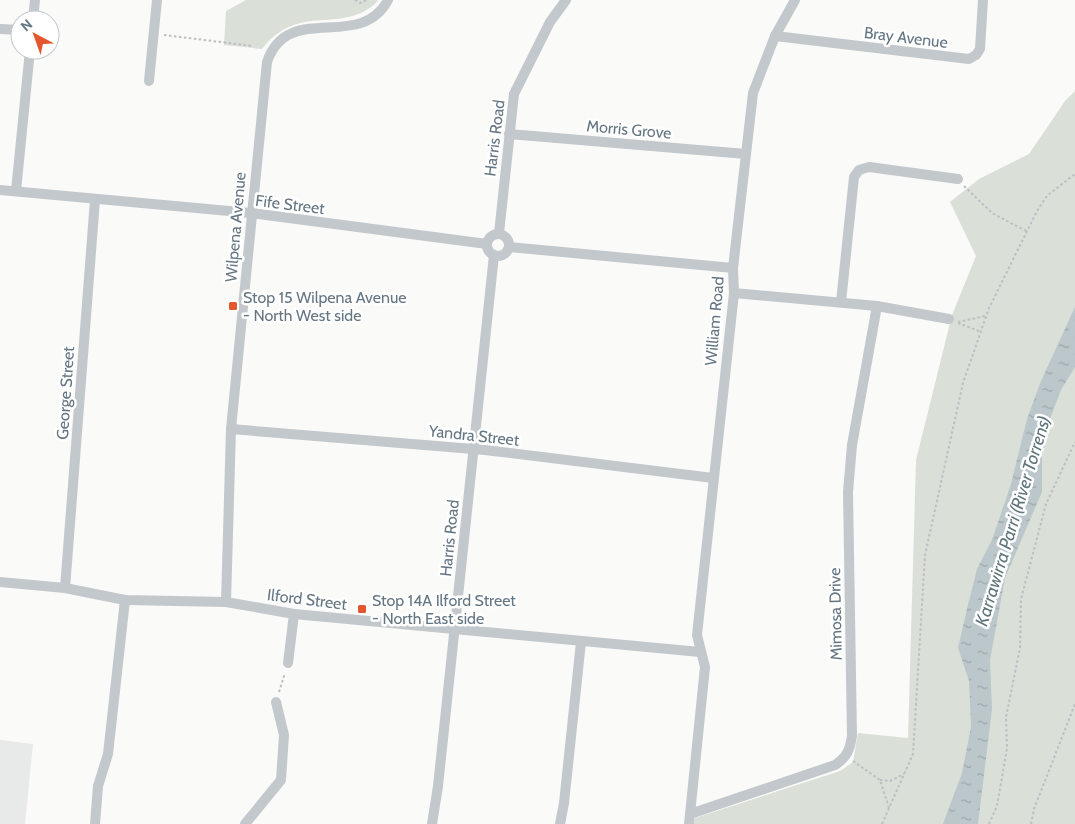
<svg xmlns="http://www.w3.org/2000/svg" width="1075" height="824" font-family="Cabin,sans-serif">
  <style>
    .built { fill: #e8e9e9 }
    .park { fill: #dadfd7 }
    .water { fill: url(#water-ripples) }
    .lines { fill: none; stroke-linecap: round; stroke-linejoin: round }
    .path { stroke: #bbbfc2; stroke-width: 2; stroke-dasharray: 2.5 2.5; stroke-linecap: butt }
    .street { stroke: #c3c8cc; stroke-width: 10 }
    .poi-dot { fill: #e4572e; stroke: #fff; stroke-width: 2 }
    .labels { text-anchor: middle; stroke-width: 5; stroke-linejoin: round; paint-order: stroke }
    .street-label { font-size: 16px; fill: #657683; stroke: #fff }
    .poi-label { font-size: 16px; fill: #657683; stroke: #fff; text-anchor: start }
    .water-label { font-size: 18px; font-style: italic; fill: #60757c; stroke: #fff }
  </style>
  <defs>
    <pattern id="water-ripples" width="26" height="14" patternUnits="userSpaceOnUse" patternTransform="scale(1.25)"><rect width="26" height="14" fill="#bbc7cb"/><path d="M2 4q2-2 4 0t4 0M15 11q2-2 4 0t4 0" fill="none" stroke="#9ca6aa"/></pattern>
  </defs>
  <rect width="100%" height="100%" fill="#fafaf8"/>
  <path class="built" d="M0,740L33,744L25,824H0Z"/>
  <g class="park">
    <path d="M246,0H377L378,1C341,37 301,0 262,49L224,45L226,11Z"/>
    <path d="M1075,91V824H694L695,818L840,771L853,762L858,733L908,738L916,460L952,315L976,256L950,202L979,179L1029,154L1065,101Z"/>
  </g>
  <path class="water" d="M1075,307V367L1061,390L1050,419L1042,454V492L1005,578L990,660L992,709L978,824H943L962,773L971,727L969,681L958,648L967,609L977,569L992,540L1011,484L1027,419L1041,381Z"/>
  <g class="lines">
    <g class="path">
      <path d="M355,0L360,3L367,0"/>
      <path d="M164,35L253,46"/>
      <path d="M964,186L992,213L1026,231"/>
      <path d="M958,322L985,316"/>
      <path d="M958,323L979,331"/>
      <path d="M279,692L285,673"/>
      <path d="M853,761L880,780L889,808"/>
      <path d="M880,780L890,781L904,774"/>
      <path d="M882,824L913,754L925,555L963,383L989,308L1037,211L1047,196L1075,174"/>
      <path d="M989,824L997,806L1007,748L1006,717L1020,648L1021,599L1046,504L1075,442"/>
      <path d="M1031,824L1034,809L1075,704"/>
    </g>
    <g class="street">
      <path d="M33,20L35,0"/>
      <path d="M0,29L20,30"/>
      <path d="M775,36L969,59L976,55L980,49L983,0"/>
      <path d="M149,81L157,0"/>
      <path d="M509,134L746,154"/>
      <path d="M0,190L251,213L487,244"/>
      <path d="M16,191L30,50"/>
      <path d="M499,233L514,94L550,22L566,0"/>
      <circle cx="498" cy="245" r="11"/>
      <path d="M509,247L733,268"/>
      <path d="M734,293L877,306L949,319"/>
      <path d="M841,302L854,177L859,170L869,167L958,179"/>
      <path d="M231,429L485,450L713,478"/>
      <path d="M0,582L65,588L125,600L226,602L294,614L700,652"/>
      <path d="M65,588L95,200"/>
      <path d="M226,602L231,429L267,62C288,0 360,53 388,0"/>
      <path d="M288,663L294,614"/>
      <path d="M690,814L835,765C847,757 850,750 852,736L848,492L852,445L877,306"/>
      <path d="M95,824L98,786L108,754L125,600"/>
      <path d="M245,824L281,780L284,735L276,702"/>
      <path d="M432,824L438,786L494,255"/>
      <path d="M560,824L564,803L581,642"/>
      <path d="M689,824L705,667L697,635L734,293L733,268L753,93L775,36L795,0"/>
    </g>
  </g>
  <g class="poi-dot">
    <rect x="228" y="301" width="10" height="10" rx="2.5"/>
    <rect x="357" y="604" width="10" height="10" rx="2.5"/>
  </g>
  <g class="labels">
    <g class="street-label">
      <text transform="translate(906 37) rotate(7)" y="6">Bray Avenue</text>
      <text transform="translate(629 129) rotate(5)" y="6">Morris Grove</text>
      <text transform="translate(494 138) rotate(-83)" y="6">Harris Road</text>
      <text transform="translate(290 204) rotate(7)" y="6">Fife Street</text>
      <text transform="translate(235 227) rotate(-85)" y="6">Wilpena Avenue</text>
      <text transform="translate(714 321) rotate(-85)" y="6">William Road</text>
      <text transform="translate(65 393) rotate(-86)" y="6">George Street</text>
      <text transform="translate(474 435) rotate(6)" y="6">Yandra Street</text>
      <text transform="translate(449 538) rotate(-84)" y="6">Harris Road</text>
      <text transform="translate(307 599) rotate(7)" y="6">Ilford Street</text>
      <text transform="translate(835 614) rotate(-91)" y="6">Mimosa Drive</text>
    </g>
    <g class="poi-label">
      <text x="243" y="303">Stop 15 Wilpena Avenue<tspan x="243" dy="18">- North West side</tspan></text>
      <text x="372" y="606">Stop 14A Ilford Street<tspan x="372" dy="18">- North East side</tspan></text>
    </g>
    <g class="water-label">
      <text transform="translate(1013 521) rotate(-73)" y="6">Karrawirra Parri (River Torrens)</text>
    </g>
  </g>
  <g transform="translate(35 35) rotate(319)"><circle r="24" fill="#ffffff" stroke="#c1c8cd"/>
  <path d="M0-4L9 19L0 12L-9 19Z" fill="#e4572e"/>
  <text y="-8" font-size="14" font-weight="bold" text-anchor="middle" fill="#657683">N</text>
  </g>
</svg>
